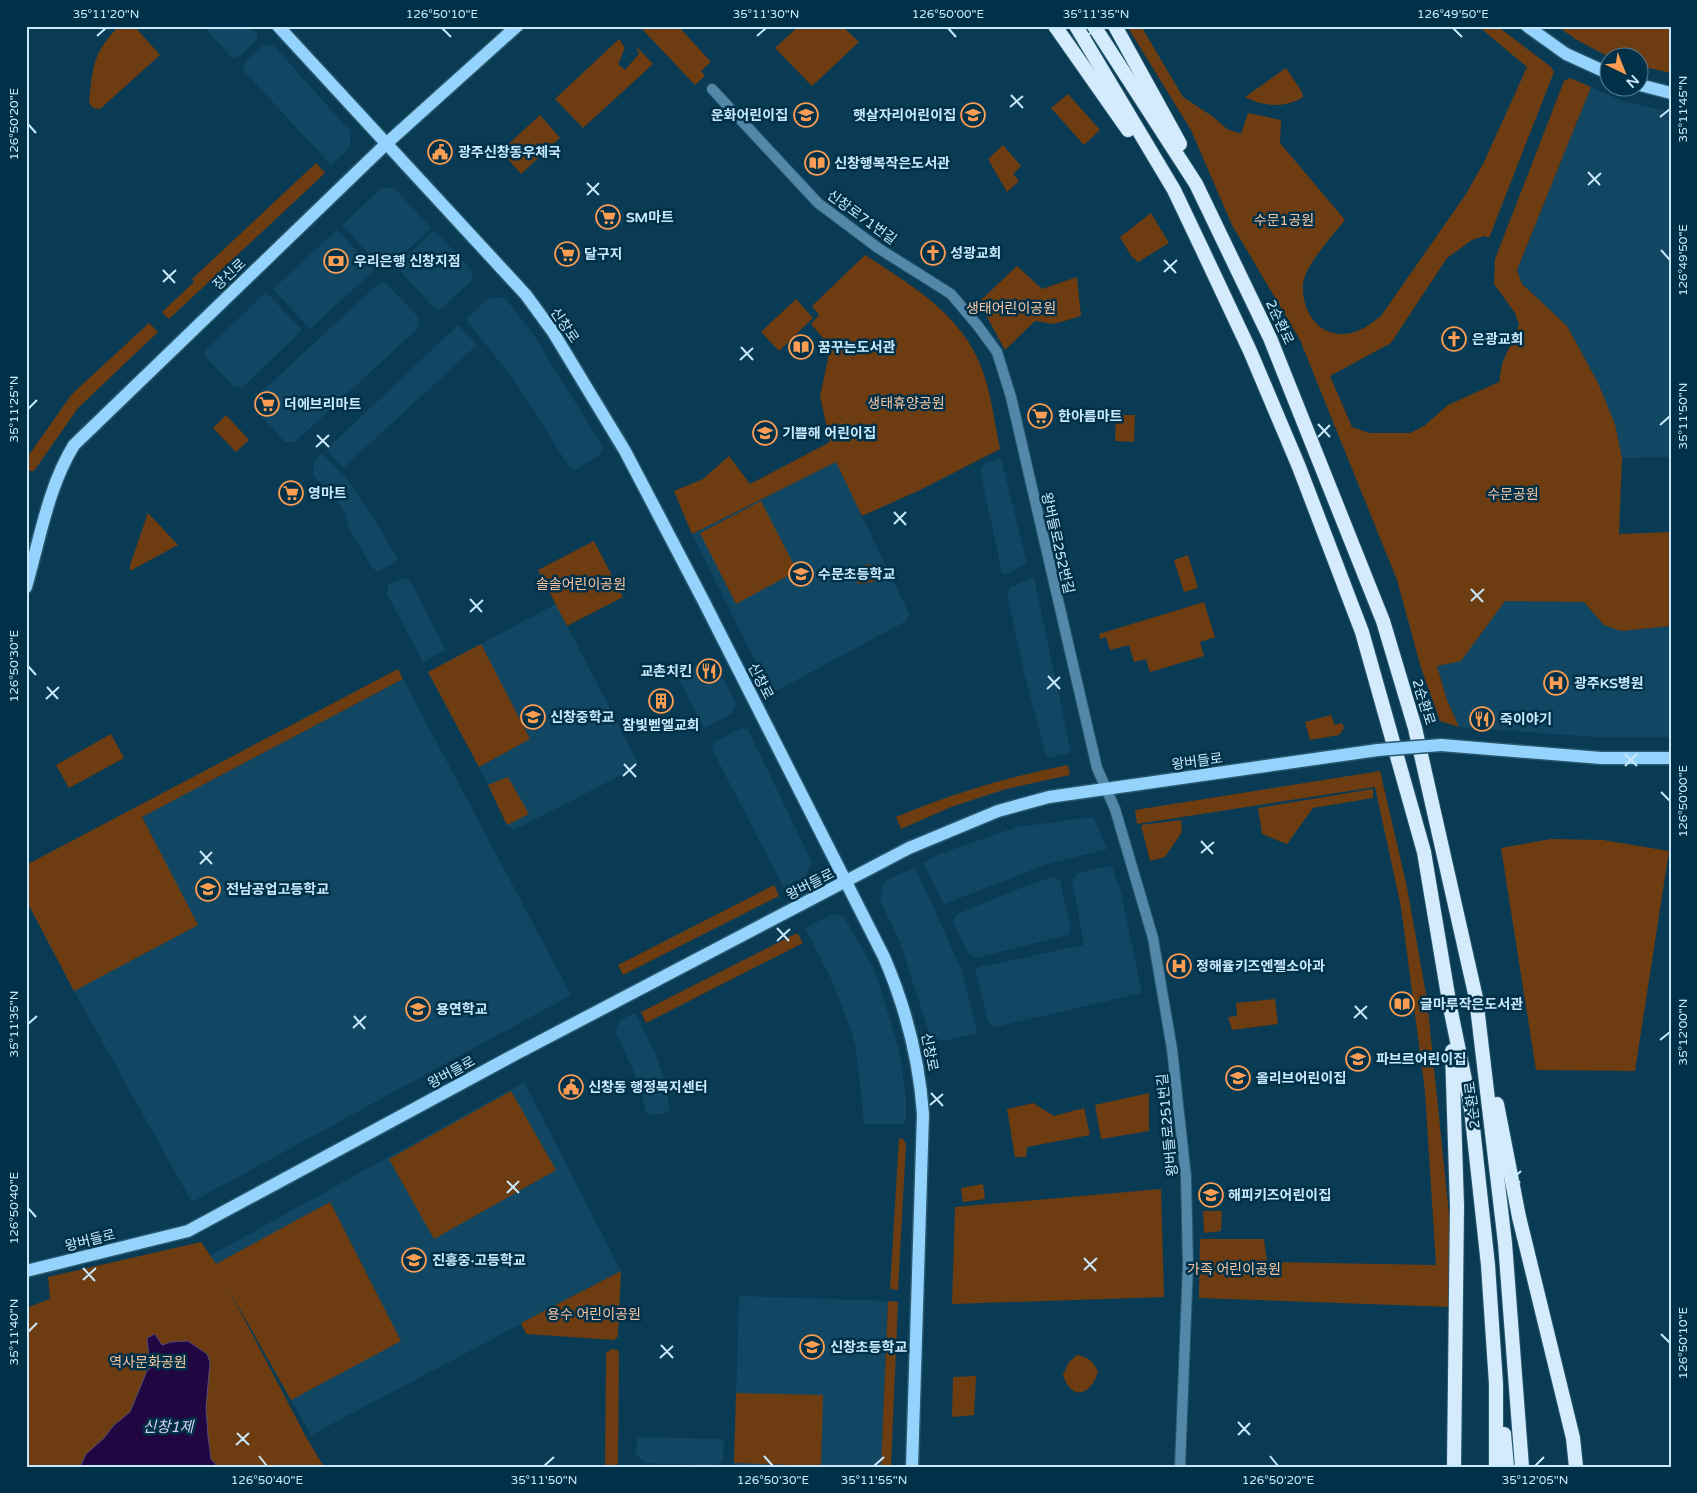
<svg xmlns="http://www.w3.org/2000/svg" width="1697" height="1493" font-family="'Varela Round','Noto Sans KR',sans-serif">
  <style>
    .built { fill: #124763 }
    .green { fill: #6e3c11 }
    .water { fill: #200741; stroke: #524a79 }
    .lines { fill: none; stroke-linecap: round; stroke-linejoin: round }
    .minor-casing { stroke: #28576f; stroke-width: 12 }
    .major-casing { stroke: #28576f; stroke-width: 15 }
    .highway-casing { stroke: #28576f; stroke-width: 16 }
    .minor { stroke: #5388a8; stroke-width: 10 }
    .major { stroke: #94d3fb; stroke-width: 12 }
    .highway { stroke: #d3ebfb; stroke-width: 14 }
    .major-bridge-casing { stroke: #28576f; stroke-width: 15; stroke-linecap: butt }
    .major-bridge { stroke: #94d3fb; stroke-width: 12 }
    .ticks { fill: none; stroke: #c8e8fc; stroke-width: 2 }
    .labels { text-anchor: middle; stroke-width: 5; stroke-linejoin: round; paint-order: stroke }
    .poi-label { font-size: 14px; font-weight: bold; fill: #c8e8fc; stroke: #003149; text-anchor: start }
    .street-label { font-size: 14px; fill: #c8e8fc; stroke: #003149 }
    .park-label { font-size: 14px; fill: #f9c49e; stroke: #003149 }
    .water-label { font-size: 15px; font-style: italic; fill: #d7d0ec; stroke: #003149 }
    .neatline { fill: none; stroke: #c8e8fc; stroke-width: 2 }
    .ticks-label { font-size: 12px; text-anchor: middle; fill: #c8e8fc }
  </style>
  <rect width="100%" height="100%" fill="#0a3b54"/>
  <g class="built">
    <path d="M203,26H250L257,34V40L237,58H232Z"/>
    <path d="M264,45H273L350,131V145L348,150L331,165L243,70L246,61Z"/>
    <path d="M1591,87L1620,100L1671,113V457L1622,458L1615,424L1567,326L1522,284L1517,270Z"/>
    <path d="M382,188H394L431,228L390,266L385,260L379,265L342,225Z"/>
    <path d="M337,230L374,270L310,329L273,289Z"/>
    <path d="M434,230L473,272L472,280L441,309L434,308L396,266Z"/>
    <path d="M379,283H386L420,319L418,328L295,442H285L253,407L255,398Z"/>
    <path d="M266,292L302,330L242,388L234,387L205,356L206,350Z"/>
    <path d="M489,298H505L533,334L603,447L600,455L575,470L570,468L516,383L466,319Z"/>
    <path d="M458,325L477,345L343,468L326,450Z"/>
    <path d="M322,453L347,479L374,519L397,558L395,563L378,571L372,568L349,528L345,512L329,491L313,475L314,461Z"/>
    <path d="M1001,458L1027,563L1005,575L1002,573L980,470L984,464Z"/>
    <path d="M836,462L909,614L906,621L778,690L768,687L692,534Z"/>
    <path d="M404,578L410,581L446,650L423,662L387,594L389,584Z"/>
    <path d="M1034,578L1071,753L1047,758L1025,677L1007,595L1010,587Z"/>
    <path d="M1505,601L1584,602L1604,625L1621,631L1671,626V737H1596L1459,727L1447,700L1437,665L1461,661Z"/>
    <path d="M556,604L638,763L635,768L514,830L507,825L479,767L428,672Z"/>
    <path d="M711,658L736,703L733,713L704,728L677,676Z"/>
    <path d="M403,679L571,995L192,1202L74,991L26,900V878Z"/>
    <path d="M741,728L748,730L812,862L806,875L784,888L712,749L716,741Z"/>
    <path d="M1093,817L1107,849L1045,865L944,904L923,863L940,854L1017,827Z"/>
    <path d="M1112,866L1121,893L1142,993L995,1027L989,1023L975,970L980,967L1084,945L1072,880L1077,873Z"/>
    <path d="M915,867L961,969L977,1033L943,1041L930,1036L900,942L880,900L884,882Z"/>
    <path d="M1053,877L1060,881L1071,930L1068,935L976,958L968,953L953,922L956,915L1007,893Z"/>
    <path d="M833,914L844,917L875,971L899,1049L906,1097V1120L902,1124H864L856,1049L850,1027L831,978L805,928Z"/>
    <path d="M635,1013L655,1052L665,1082L670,1109L667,1113L650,1115L645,1111L641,1087L616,1033L619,1021Z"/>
    <path d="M524,1082L621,1271L311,1435L210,1256Z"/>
    <path d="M739,1296L888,1301L881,1467L734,1466Z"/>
    <path d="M637,1437L720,1439L724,1442L723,1460L718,1466L645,1463L636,1454Z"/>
  </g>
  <g class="green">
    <path d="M119,26H134L160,55L100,109L93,108L89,103C93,66 92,54 119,26Z"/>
    <path d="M645,26H678L711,62L701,71L705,76L695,85L642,29Z"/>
    <path d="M799,26H842L859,42L812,86L775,48Z"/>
    <path d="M1127,26H1141L1183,97L1212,116L1227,129L1241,134L1248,113L1281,120L1280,143L1345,220C1333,235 1305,265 1303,284C1301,312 1320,340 1351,333C1363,330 1372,323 1381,316L1466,194L1484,162L1527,67L1478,26H1497L1551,67L1554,72L1489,238L1484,236L1472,240L1447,258L1391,343L1330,376L1352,427L1369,433H1410L1424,426L1448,405L1499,382L1502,364L1519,325L1515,313L1494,284L1495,259L1564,81L1570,78L1591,87L1517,270L1522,284L1567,326L1598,383L1615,424L1622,458L1619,534L1671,532V626L1621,631L1604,625L1584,602L1505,601L1461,661L1437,666L1447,700L1459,727L1440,721L1421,668L1397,580L1300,340L1232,225L1191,130Z"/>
    <path d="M1557,26H1671V73L1640,66V58L1609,57L1577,40Z"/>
    <path d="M619,39L625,48L618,64L625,70L639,54L636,46L653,64L583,128L555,99Z"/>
    <path d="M1286,68L1302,92L1303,97C1286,108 1263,107 1245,97Z"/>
    <path d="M1068,94L1100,130L1084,145L1051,108Z"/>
    <path d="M540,115L560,138L521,174L501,151Z"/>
    <path d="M1003,145L1021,166L1013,174L1019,181L1007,192L988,159Z"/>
    <path d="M316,163L325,173L169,319L162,312L194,282L192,279Z"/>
    <path d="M1151,213L1169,243L1138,262L1132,257L1120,237Z"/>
    <path d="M865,255C914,287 967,317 985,378C992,400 995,425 1000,449L920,490L862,516L836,462L692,534L674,491L703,479L729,456L750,484L830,442L820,396L828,359V344L811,324L819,315L812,306Z"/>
    <path d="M1017,266L1042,289L1077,277L1081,316L1054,324L1035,321L1005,350L979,302Z"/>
    <path d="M796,299L813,318L779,351L761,332Z"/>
    <path d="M149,323L158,332L78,408L34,471H26V459L72,394Z"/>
    <path d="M226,415L249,440L236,452L213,428Z"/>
    <path d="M1116,415H1135L1134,442L1115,441Z"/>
    <path d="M761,501L797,571L736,604L700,533Z"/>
    <path d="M148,513L178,545L130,571V565Z"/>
    <path d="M594,541L623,597L567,626L538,570Z"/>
    <path d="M1188,555L1198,588L1184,592L1174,560Z"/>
    <path d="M867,564L872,565L877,578L873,582L858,584L855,578L860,568Z"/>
    <path d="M1204,602L1215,637L1200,642L1204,656L1150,672L1146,659L1134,662L1129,645L1110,650L1106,637L1100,639L1099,634Z"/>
    <path d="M481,644L530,739L479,767L428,672Z"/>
    <path d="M398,669L403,679L142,817L198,925L74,991L26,900V865Z"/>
    <path d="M1331,715L1335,725L1342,723L1344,728L1339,735L1310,740L1305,722Z"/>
    <path d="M111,734L124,758L69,788L56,765Z"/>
    <path d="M1068,765L1070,775L1006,789L951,807L901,829L896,817C954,793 1008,777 1068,765Z"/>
    <path d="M1380,771L1407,887L1427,1000L1450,1224L1451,1307L1199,1298L1200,1239H1264L1267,1262L1436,1265L1425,1091L1401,907L1375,787L1137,824L1135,810Z"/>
    <path d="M508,777L529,814L507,825L488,785Z"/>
    <path d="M1373,789V798L1313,808L1287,844L1262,834L1258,808Z"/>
    <path d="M1181,820L1182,832L1165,857L1150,861L1141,825Z"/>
    <path d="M1551,839L1603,840L1669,851L1635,1071L1536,1070L1501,848Z"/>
    <path d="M774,885L779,896L623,975L618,965Z"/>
    <path d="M797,933L803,943L646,1023L641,1012Z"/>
    <path d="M1275,999L1278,1024L1232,1030L1228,1017L1237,1016L1236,1003Z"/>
    <path d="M511,1091L556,1170L434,1239L389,1159Z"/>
    <path d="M1149,1093V1131L1101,1139L1095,1105Z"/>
    <path d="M1033,1103L1054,1116L1084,1108L1090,1135L1027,1147L1026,1157H1015L1007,1109Z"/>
    <path d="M899,1138L903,1139L906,1144L898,1290L890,1289Z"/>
    <path d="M983,1184L985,1199L963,1202L961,1188Z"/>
    <path d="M1161,1189L1164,1297L952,1304L955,1207Z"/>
    <path d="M330,1202L401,1341L291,1400L228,1288L306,1437L324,1467H26V1308L50,1299L48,1277L201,1242L216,1264Z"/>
    <path d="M1203,1211H1222L1221,1231L1204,1233Z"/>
    <path d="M621,1271L618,1336L614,1340L526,1334L521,1323Z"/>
    <path d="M888,1301L898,1302L891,1467H881Z"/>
    <path d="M612,1349L618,1350L619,1353L618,1463L616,1467H607L605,1463L606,1353Z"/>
    <path d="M1077,1355C1088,1357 1093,1361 1098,1372C1091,1395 1072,1402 1063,1375L1069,1362Z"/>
    <path d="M976,1376L974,1415L952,1417L953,1377Z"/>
    <path d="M736,1393L823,1395L821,1466L734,1463Z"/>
  </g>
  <path class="water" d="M155,1334L162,1345L171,1342L188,1341L207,1354L210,1362L206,1408L208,1436L211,1459L218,1467H80L86,1454L104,1438L114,1425L130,1412L147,1371L154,1365V1361L149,1357L147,1338Z"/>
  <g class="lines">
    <g class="minor-casing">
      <path id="minor" d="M712,89L818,203L878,248L951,294L978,326L997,352L1011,397L1097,768L1115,809L1153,938L1172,1049L1186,1177L1188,1264L1180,1467"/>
    </g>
    <g class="major-casing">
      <g id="major">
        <path d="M278,26L526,295L553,332L625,451L702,598L884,957C906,1008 919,1058 923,1114L912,1467"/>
        <path d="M1527,26L1566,54L1610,74"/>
        <path d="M1640,85L1671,93"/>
        <path d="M26,587C40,539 48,487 74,445L387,143L517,26"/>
        <path d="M1441,745L1601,758H1671"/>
        <path d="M26,1271L188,1231L514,1055L909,848L998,811L1049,797L1378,750"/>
      </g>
    </g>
    <g class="highway-casing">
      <g id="highway">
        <path d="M1055,26L1128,130"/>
        <path d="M1076,26L1174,190L1203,251L1250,351L1299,467L1362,632L1424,852L1450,1007L1471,1109L1488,1265L1496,1384V1467"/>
        <path d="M1094,26L1196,184L1270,338L1383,621L1415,728L1476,998L1505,1243L1522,1467"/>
        <path d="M1115,26L1180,144"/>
        <path d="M1452,1051L1457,1206L1454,1467"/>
        <path d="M1497,1104L1519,1217L1573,1438L1576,1467"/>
        <path d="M1504,1434L1507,1467"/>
      </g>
    </g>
    <use href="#minor" class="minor"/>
    <use href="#major" class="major"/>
    <use href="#highway" class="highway"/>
    <g class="major-bridge-casing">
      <path id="major-bridge" d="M1378,750L1441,745"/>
    </g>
    <use href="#major-bridge" class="major-bridge"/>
  </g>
  <path class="ticks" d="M442,28L451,37M948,28L956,37M1453,28L1462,37M97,36L106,28M757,36L766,28M1087,36L1096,28M1011,95L1023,108M1010,107L1023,96M1660,117L1670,109M28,124L36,133M1588,172L1600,185M587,183L599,195M1588,185L1601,173M587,195L599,183M1661,250L1670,260M1164,260L1176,273M163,270L175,283M1164,272L1177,260M163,282L176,270M741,347L753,360M740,360L753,348M28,409L37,400M1318,424L1330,437M1660,425L1670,416M317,435L329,447M1318,437L1330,425M316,447L329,435M894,512L906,525M894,524L906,512M1471,589L1483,602M470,599L482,612M1471,601L1484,589M470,612L483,600M28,666L36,675M1048,676L1060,689M47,687L58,699M1047,689L1060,677M46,699L59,687M1625,754L1637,766M624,764L636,777M1625,766L1637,754M623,776L636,764M1661,792L1670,801M1201,841L1213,854M200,851L212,864M1201,853L1214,842M200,864L212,852M777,928L789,941M777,941L790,929M1355,1006L1367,1019M354,1016L365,1029M1354,1018L1367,1006M28,1024L37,1016M353,1028L366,1016M1660,1040L1670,1032M931,1093L943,1106M930,1105L943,1094M1508,1170L1520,1183M507,1181L519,1193M1508,1183L1521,1171M507,1193L519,1181M28,1208L36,1217M1084,1258L1096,1271M83,1268L95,1281M1084,1270L1097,1258M83,1280L96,1268M28,1332L37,1323M1661,1334L1670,1343M661,1345L673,1358M660,1358L673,1346M1238,1422L1250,1435M237,1433L249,1445M1238,1435L1250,1423M236,1445L249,1433M259,1456L267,1466M764,1456L773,1466M1270,1456L1278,1466M544,1466L554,1457M874,1466L884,1457M1535,1466L1544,1457"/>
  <defs>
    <g id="school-ring" transform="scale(1.25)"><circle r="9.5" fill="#003149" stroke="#fc9d53" stroke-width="1.5"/><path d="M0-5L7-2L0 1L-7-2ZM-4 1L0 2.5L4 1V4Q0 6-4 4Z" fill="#fc9d53"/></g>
    <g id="civic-ring" transform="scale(1.25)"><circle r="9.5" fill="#003149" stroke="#fc9d53" stroke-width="1.5"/><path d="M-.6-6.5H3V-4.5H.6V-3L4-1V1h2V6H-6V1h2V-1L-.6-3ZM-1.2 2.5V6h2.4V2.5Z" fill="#fc9d53"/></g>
    <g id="library-ring" transform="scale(1.25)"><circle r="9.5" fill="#003149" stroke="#fc9d53" stroke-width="1.5"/><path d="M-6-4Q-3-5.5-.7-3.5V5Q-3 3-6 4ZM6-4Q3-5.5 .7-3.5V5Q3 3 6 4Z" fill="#fc9d53"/></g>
    <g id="supermarket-ring" transform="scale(1.25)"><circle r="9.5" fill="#003149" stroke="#fc9d53" stroke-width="1.5"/><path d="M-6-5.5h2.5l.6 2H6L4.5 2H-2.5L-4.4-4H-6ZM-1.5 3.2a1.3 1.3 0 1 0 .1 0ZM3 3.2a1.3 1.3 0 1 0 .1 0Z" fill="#fc9d53"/></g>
    <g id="church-ring" transform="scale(1.25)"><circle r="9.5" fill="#003149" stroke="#fc9d53" stroke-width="1.5"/><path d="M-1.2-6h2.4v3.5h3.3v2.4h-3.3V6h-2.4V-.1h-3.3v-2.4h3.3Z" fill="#fc9d53"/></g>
    <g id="bank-ring" transform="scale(1.25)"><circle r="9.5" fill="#003149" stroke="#fc9d53" stroke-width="1.5"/><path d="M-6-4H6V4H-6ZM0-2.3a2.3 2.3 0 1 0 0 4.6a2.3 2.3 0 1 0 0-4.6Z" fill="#fc9d53"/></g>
    <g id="restaurant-ring" transform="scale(1.25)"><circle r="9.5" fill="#003149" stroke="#fc9d53" stroke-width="1.5"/><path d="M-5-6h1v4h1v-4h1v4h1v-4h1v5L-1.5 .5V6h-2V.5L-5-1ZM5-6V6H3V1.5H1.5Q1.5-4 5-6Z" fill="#fc9d53"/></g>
    <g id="hospital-ring" transform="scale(1.25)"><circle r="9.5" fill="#003149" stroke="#fc9d53" stroke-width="1.5"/><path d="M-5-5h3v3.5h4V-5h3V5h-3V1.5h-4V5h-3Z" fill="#fc9d53"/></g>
    <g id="building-ring" transform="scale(1.25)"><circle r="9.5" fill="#003149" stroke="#fc9d53" stroke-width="1.5"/><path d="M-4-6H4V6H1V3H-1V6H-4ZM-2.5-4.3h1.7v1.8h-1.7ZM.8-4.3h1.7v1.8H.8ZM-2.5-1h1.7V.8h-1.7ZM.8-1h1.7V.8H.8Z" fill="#fc9d53"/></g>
  </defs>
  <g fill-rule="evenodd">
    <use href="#school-ring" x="806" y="115"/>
    <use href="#school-ring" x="973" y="115"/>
    <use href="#civic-ring" x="440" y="152"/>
    <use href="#library-ring" x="817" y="163"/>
    <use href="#supermarket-ring" x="608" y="217"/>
    <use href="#church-ring" x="933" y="253"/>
    <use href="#supermarket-ring" x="567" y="254"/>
    <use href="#bank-ring" x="336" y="261"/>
    <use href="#church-ring" x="1454" y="339"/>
    <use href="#library-ring" x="801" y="347"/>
    <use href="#supermarket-ring" x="267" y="404"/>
    <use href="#supermarket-ring" x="1040" y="416"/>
    <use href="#school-ring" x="765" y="433"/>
    <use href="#supermarket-ring" x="291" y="493"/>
    <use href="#school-ring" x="801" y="574"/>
    <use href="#restaurant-ring" x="709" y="671"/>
    <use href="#hospital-ring" x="1556" y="683"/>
    <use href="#building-ring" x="661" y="701"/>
    <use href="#school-ring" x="533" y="717"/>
    <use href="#restaurant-ring" x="1482" y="719"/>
    <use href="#school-ring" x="208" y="889"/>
    <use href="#hospital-ring" x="1179" y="966"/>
    <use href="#library-ring" x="1402" y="1004"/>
    <use href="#school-ring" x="418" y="1009"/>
    <use href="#school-ring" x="1358" y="1059"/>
    <use href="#school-ring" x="1238" y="1078"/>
    <use href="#civic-ring" x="571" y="1087"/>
    <use href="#school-ring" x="1211" y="1195"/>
    <use href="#school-ring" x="414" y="1260"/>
    <use href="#school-ring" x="812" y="1347"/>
  </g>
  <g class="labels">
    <g class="poi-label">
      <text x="788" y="120" text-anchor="end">운화어린이집</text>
      <text x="956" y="120" text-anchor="end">햇살자리어린이집</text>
      <text x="458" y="157">광주신창동우체국</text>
      <text x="834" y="168">신창행복작은도서관</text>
      <text x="626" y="222">SM마트</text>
      <text x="950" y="258">성광교회</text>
      <text x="584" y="259">달구지</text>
      <text x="354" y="266">우리은행 신창지점</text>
      <text x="1472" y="344">은광교회</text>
      <text x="818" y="352">꿈꾸는도서관</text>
      <text x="284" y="409">더에브리마트</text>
      <text x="1058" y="421">한아름마트</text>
      <text x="782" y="438">기쁨해 어린이집</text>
      <text x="308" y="498">영마트</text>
      <text x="818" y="579">수문초등학교</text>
      <text x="692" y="676" text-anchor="end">교촌치킨</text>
      <text x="1574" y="688">광주KS병원</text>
      <text x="550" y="722">신창중학교</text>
      <text x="1500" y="724">죽이야기</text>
      <text x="661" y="730" text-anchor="middle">참빛벧엘교회</text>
      <text x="226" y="894">전남공업고등학교</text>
      <text x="1196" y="971">정해율키즈엔젤소아과</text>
      <text x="1420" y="1009">글마루작은도서관</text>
      <text x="436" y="1014">용연학교</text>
      <text x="1376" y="1064">파브르어린이집</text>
      <text x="1256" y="1083">올리브어린이집</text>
      <text x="588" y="1092">신창동 행정복지센터</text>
      <text x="1228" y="1200">해피키즈어린이집</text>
      <text x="432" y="1265">진흥중·고등학교</text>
      <text x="830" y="1352">신창초등학교</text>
    </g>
    <g class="street-label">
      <text transform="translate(862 217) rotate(36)" y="5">신창로71번길</text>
      <text transform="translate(229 274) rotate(-43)" y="5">장신로</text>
      <text transform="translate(1280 322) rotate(65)" y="5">2순환로</text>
      <text transform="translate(565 325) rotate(56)" y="5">신창로</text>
      <text transform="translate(1058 543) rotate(77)" y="5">왕버들로252번길</text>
      <text transform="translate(761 681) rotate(63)" y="5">신창로</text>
      <text transform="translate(1424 702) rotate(73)" y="5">2순환로</text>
      <text transform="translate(1197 761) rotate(-8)" y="5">왕버들로</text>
      <text transform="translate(810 884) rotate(-27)" y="5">왕버들로</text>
      <text transform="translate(930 1052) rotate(79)" y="5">신창로</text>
      <text transform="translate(451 1072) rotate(-29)" y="5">왕버들로</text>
      <text transform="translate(1472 1105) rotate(-97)" y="5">2순환로</text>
      <text transform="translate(1167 1125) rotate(-96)" y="5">왕버들로251번길</text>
      <text transform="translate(90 1240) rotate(-14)" y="5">왕버들로</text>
    </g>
    <g class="park-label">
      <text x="1284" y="225">수문1공원</text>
      <text x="1011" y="313">생태어린이공원</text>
      <text x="906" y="408">생태휴양공원</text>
      <text x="1513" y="499">수문공원</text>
      <text x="581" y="589">솔솔어린이공원</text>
      <text x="1234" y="1274">가족 어린이공원</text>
      <text x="594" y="1319">용수 어린이공원</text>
      <text x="148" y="1367">역사문화공원</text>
    </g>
    <g class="water-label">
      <text x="168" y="1432">신창1제</text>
    </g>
  </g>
  <rect width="1697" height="1493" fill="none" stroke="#003149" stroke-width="55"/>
  <g transform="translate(1624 72) rotate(137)"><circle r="24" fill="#003149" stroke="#507a91"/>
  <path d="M0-4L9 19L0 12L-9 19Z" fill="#fc9d53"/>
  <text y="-8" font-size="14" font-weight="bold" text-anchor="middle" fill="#c8e8fc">N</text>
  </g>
  <rect x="28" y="28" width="1642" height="1438" class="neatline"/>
  <g class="ticks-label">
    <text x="106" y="18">35°11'20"N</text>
    <text x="442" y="18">126°50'10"E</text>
    <text x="766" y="18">35°11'30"N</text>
    <text x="948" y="18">126°50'00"E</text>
    <text x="1096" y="18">35°11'35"N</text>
    <text x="1453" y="18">126°49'50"E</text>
    <text transform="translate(1683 109) rotate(-90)" y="4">35°11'45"N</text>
    <text transform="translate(14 124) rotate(-90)" y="4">126°50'20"E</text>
    <text transform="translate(1683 260) rotate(-90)" y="4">126°49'50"E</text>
    <text transform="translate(14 409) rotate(-90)" y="4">35°11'25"N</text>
    <text transform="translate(1683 416) rotate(-90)" y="4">35°11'50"N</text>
    <text transform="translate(14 666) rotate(-90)" y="4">126°50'30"E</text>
    <text transform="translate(1683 801) rotate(-90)" y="4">126°50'00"E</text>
    <text transform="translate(14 1024) rotate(-90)" y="4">35°11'35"N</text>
    <text transform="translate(1683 1032) rotate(-90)" y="4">35°12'00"N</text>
    <text transform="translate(14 1208) rotate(-90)" y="4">126°50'40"E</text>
    <text transform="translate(14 1332) rotate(-90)" y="4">35°11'40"N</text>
    <text transform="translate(1683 1343) rotate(-90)" y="4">126°50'10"E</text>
    <text x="267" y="1484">126°50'40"E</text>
    <text x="544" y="1484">35°11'50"N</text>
    <text x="773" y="1484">126°50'30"E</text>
    <text x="874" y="1484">35°11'55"N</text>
    <text x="1278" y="1484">126°50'20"E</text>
    <text x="1535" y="1484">35°12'05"N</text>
  </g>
</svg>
